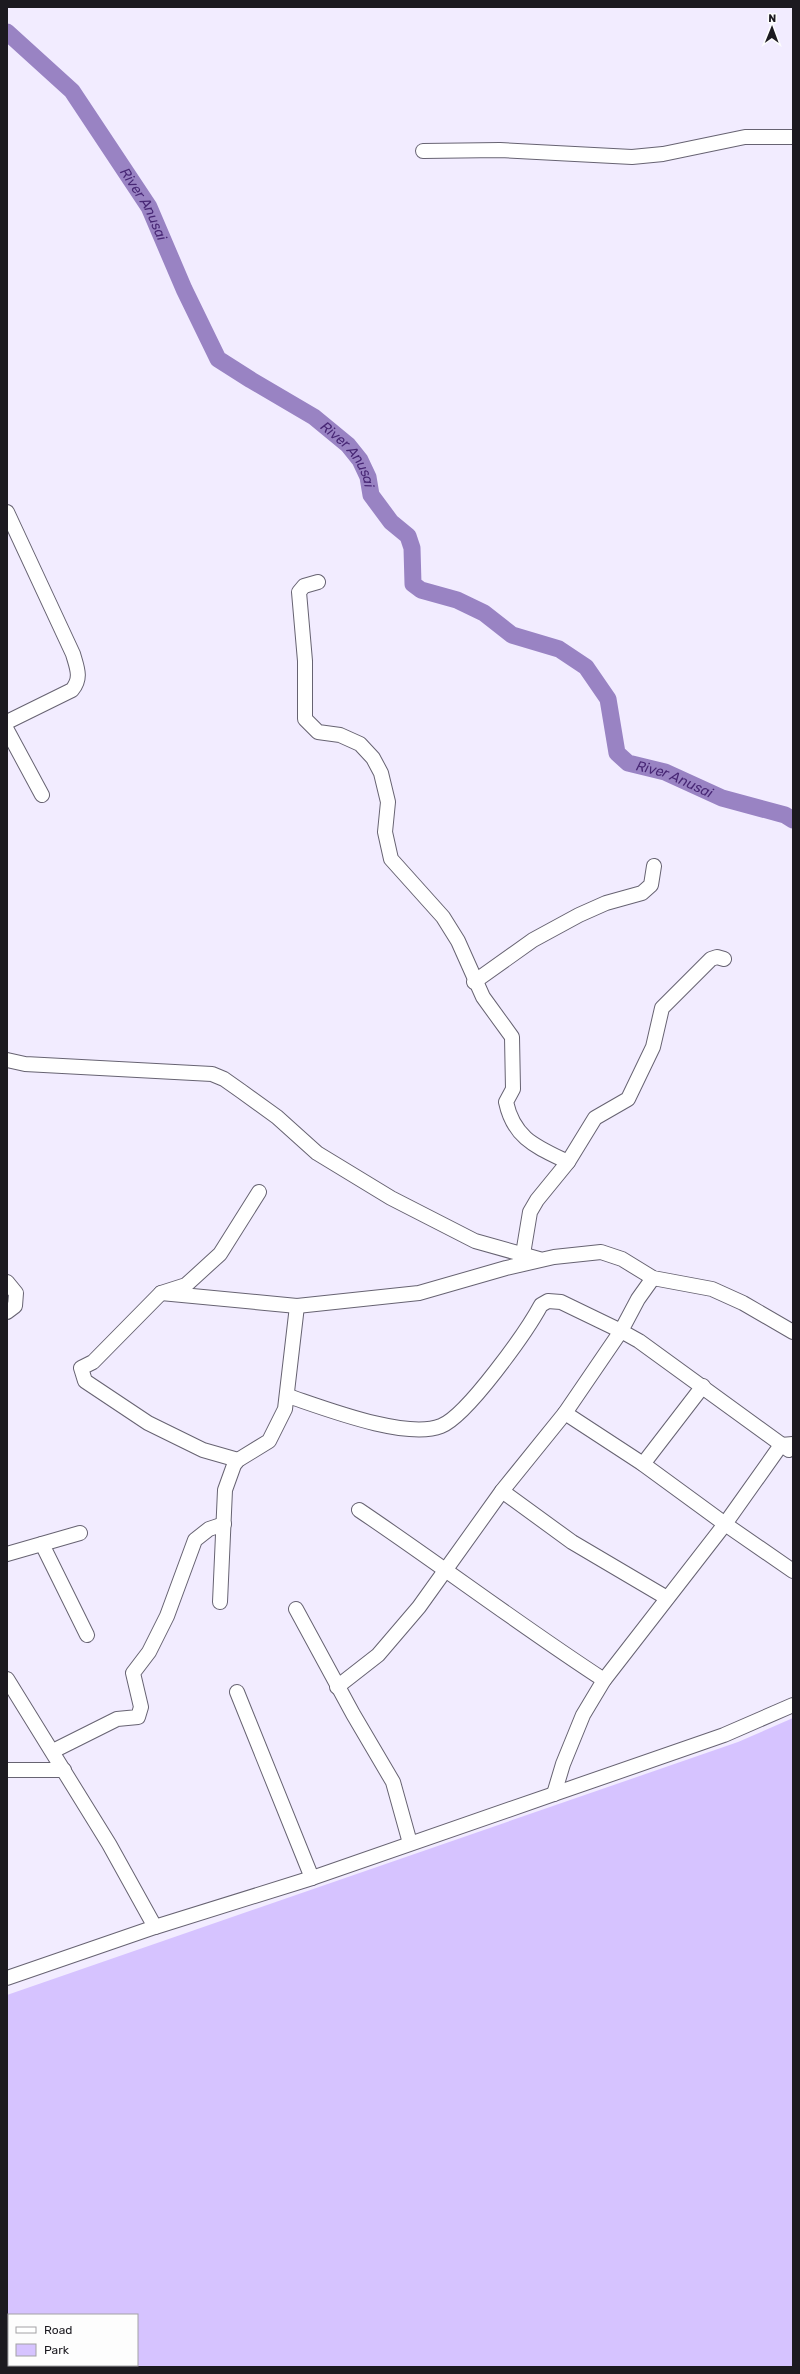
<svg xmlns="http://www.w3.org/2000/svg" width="800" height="2374" font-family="Rubik,sans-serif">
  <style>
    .green { fill: #d6c3ff; fill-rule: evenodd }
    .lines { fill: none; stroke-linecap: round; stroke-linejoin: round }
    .river { stroke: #9983c3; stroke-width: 17 }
    .minor-casing { stroke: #676372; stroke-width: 16 }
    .minor { stroke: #fff; stroke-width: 14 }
    .labels { text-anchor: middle; stroke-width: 3; stroke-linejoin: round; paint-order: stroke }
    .water-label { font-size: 14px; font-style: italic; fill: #482775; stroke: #fdfdfd }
  </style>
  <rect width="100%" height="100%" fill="#f2ecff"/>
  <path class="green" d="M793,1718V2367H7V1995L738,1742ZM9,2315H137V2365H9Z"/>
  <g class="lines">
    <path class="river" id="s1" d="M7,32L72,91L149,207L184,289L218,359L251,380L314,417L348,445L360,460L368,477L371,495L391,522L408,536L412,548L413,584L421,590L457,600L484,613L512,635L559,649L586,667L608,699L617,753L628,763L665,772L722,798L785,815L793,820"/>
    <g class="minor-casing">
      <g id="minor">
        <path d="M423,151L500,150L632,157L663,154L745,137H793"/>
        <path d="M7,512L73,654C77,668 82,678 72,690L7,722"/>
        <path d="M318,582L304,586L299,592L305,661V719L318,732L340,735L360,744L373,758L381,773L388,802L385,832L391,859L443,917L458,941L483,997L512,1037L513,1089L506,1102C514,1139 537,1147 568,1162"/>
        <path d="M7,730L42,795"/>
        <path d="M474,982L533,940L579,915L606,903L642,893L651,885L654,866"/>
        <path d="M7,1060L25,1064L212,1074L224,1079L241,1091L277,1117L317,1153L391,1198L475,1241L539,1259"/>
        <path d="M523,1254L530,1212L537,1200L568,1162L595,1118L628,1099L653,1047L662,1008L711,959L717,957L724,959"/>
        <path d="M653,1278L638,1299L621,1331L639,1341L789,1450"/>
        <path d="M7,1282L16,1293L15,1306L7,1312"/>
        <path d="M161,1293L297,1306L419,1293L506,1268L554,1257L601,1252L622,1259L653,1278L712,1289L743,1303L793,1332"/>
        <path d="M288,1396C324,1408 406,1440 441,1426C467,1416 527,1331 541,1305L548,1301L561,1302L621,1331L565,1413L502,1491L419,1607L378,1655L337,1687"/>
        <path d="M565,1413L643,1464L725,1524L793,1571"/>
        <path d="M238,1460L203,1450L148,1423L85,1381L81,1368L93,1362L161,1293L186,1285L220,1254L259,1192"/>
        <path d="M643,1464L703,1386"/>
        <path d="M502,1491L572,1542L667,1598"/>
        <path d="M359,1510C442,1566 521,1626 604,1680"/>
        <path d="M42,1544L87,1635"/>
        <path d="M7,1554L80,1533"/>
        <path d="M220,1602L225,1490L234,1465L238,1460L269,1441L285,1409L297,1306"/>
        <path d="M296,1609L353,1714L393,1782L410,1843"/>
        <path d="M7,1679L109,1844L155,1927"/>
        <path d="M237,1692L312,1878"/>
        <path d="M53,1751L117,1719L138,1717L141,1707L133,1673L149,1652L167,1616L195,1540L209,1529L224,1524"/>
        <path d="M7,1770H64"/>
        <path d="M554,1794L563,1764L583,1715L604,1680L725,1524L781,1445L793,1444"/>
        <path d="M7,1978L155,1927L312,1878L554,1794L724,1735L793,1705"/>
      </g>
    </g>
    <use href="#minor" class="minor"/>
  </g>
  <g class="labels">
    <g class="water-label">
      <text dy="5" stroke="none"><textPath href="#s1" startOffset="222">River Anusai</textPath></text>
      <text dy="5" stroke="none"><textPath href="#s1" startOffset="558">River Anusai</textPath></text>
      <text dy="5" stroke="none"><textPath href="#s1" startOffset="1063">River Anusai</textPath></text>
    </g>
  </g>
  <rect width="800" height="2374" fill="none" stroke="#1c1a20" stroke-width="16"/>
  <rect x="8" y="2314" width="130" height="52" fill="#fdfdfd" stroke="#a3a2a5"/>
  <rect x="16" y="2327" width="20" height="6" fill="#ffffff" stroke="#a3a2a5"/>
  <text x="44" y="2334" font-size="12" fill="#1c1a20">Road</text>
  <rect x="16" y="2344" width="20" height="12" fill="#d6c3ff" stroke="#a3a2a5"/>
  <text x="44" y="2354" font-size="12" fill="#1c1a20">Park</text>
  <g transform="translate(772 28) rotate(1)" stroke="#fdfdfd" stroke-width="3" paint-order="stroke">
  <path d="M0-3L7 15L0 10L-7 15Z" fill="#1c1a20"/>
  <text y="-6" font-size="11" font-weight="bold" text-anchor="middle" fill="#1c1a20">N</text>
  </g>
</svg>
